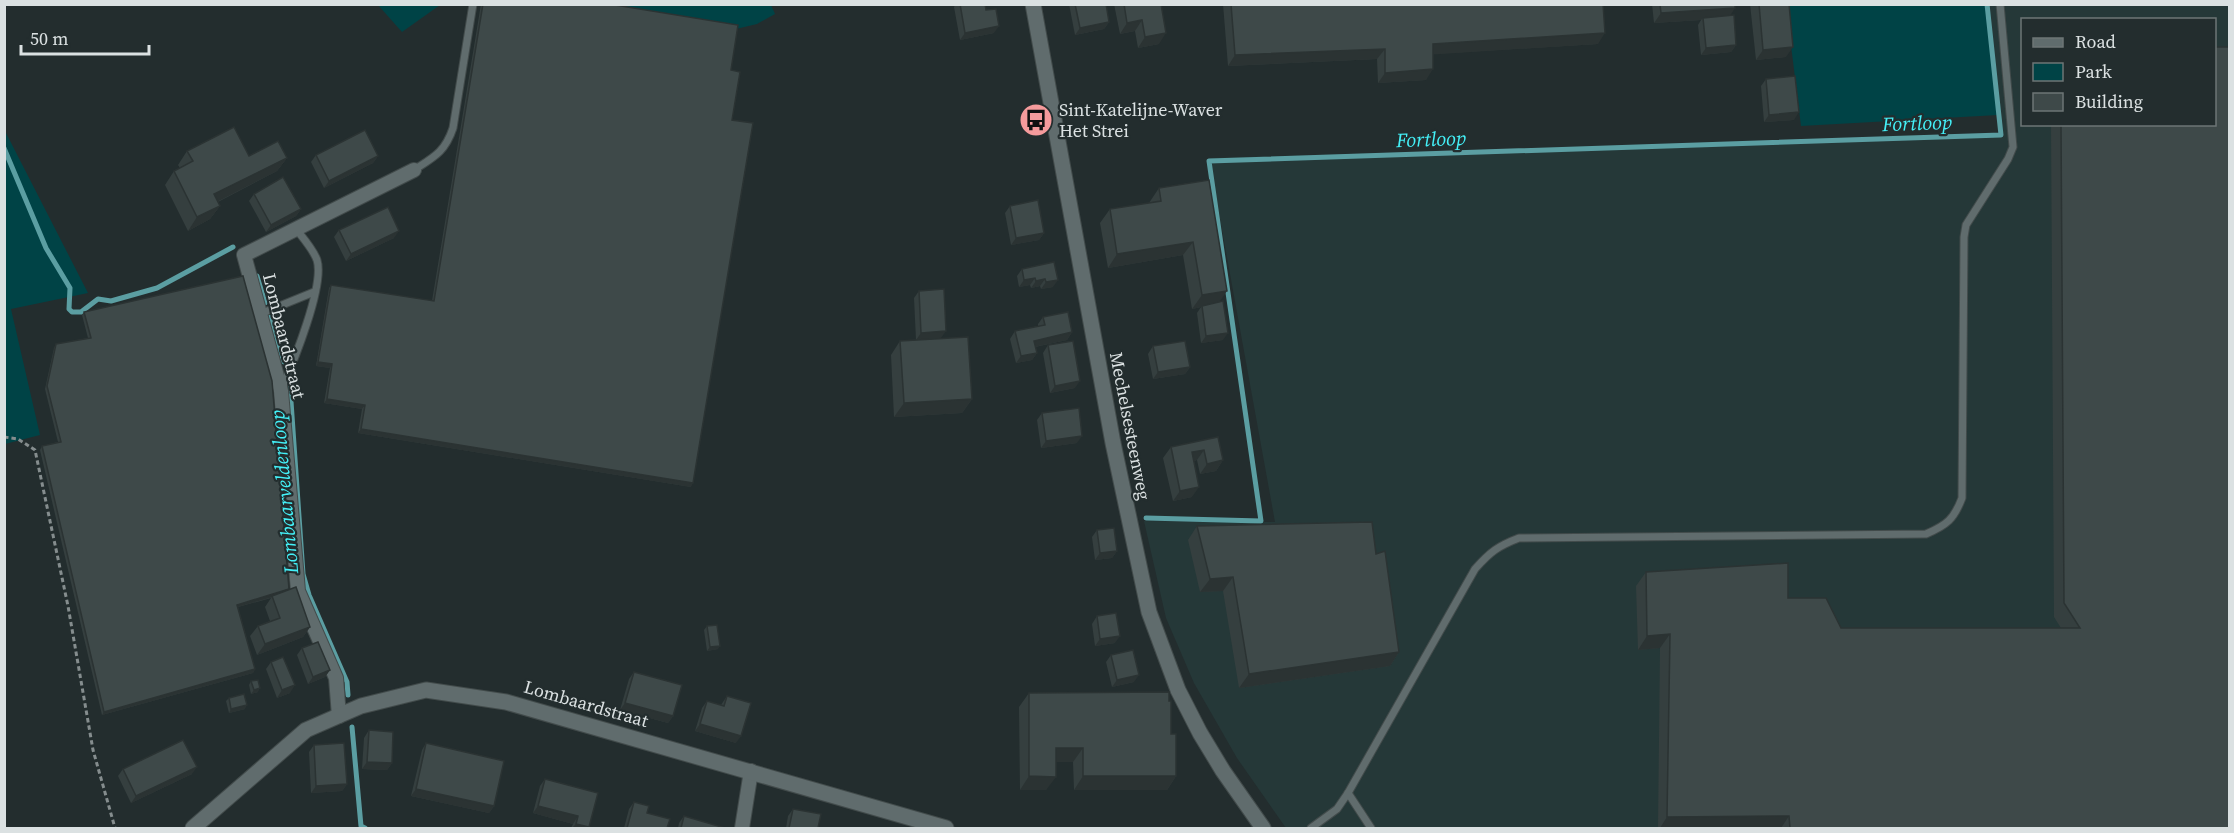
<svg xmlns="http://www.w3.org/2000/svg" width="2234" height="833" font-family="'Source Serif 4',serif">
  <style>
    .built { fill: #253838; fill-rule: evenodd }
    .green { fill: #004346 }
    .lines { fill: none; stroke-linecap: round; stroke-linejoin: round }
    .stream { stroke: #5b9ea2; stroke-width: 5 }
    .service-casing { stroke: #424b4b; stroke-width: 9 }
    .minor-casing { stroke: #424b4b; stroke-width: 16 }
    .tertiary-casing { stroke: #424b4b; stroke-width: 17 }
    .path { stroke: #858d8e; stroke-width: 3; stroke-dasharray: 4.5 3; stroke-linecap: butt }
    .service { stroke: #606c6d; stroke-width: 7 }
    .minor { stroke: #606c6d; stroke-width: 14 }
    .tertiary { stroke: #606c6d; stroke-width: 15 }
    .wall { fill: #353f3f }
    .shaded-wall { fill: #2b3333 }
    .building { fill: #3e4949; stroke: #2b3333; stroke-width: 1.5 }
    .labels { text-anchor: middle; stroke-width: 4.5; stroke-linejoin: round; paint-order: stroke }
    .poi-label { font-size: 18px; fill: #dbe1e2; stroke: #232d2e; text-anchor: start }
    .street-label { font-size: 18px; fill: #dbe1e2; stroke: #232d2e }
    .water-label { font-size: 20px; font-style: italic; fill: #44f1f8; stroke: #232d2e }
  </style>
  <rect width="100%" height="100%" fill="#232d2e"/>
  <path class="built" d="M1987,5H2229V828H1286L1237,758L1194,683L1166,618L1144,521L1275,522L1209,158L2000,135ZM2022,20H2214V124H2022Z"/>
  <g class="green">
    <path d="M378,5H440L402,32Z"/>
    <path d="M584,5H771L775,14L757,24L736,29Z"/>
    <path d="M1786,5H1987L1998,115L1801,126Z"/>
    <path d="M5,131L88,293L11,309L40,435L5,444Z"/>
  </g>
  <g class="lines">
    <g class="stream">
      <path d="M4,148L46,248L70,288L69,309L72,312H81L98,299L111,301L157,288L233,247"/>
      <path d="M257,276L265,303"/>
      <path d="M270,317L284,362"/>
      <path d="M290,387L303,574L309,595L347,682L348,695"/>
      <path d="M1146,518L1261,521L1209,161L2001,135L1987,4"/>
      <path d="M352,727L361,826L365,828"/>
    </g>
    <g class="service-casing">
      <g id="service">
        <path d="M414,170C434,157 445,152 453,128L473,4"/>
        <path d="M260,314L314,292"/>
        <path d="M282,388C293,363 325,285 317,260C313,249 303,238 296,229"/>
        <path d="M1348,793L1371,828"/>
        <path d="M1311,828L1337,809L1348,793L1475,569C1490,552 1498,546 1519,538L1926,534C1947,525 1954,519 1962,498L1964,237L1966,225L2008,159L2013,147L2000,4"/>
      </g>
    </g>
    <g class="minor-casing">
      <g id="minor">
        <path d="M339,716L336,678L298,591L281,391L244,255L414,170"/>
        <path d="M742,828L751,771"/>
      </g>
    </g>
    <g class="tertiary-casing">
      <g id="tertiary">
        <path d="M1033,4L1113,443L1149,612L1178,690L1200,733L1223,771L1263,828"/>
        <path d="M193,828L306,730L361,706L426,690L506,702L946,828"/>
      </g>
    </g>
    <path class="path" d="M4,437L18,439L35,450L68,606L93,750L115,828"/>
    <use href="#service" class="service"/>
    <use href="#minor" class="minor"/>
    <use href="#tertiary" class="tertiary"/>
  </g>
  <g class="wall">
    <path d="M481,4H609L731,70L732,120L691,487L358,433L362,409L324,403L330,368L316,366L329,288L331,285L432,301Z"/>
    <path d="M956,4H985L986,10L994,33L960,40L954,7Z"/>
    <path d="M1069,4H1106L1109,22L1104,29L1075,35Z"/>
    <path d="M1114,4H1161L1159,44L1138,48L1135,31L1120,34Z"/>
    <path d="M1223,4H1603L1598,44L1433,54L1426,80L1378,83L1377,59L1228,66Z"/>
    <path d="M1652,4H1735L1730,15L1736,45L1731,52L1701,55L1698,25L1701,20L1654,23Z"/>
    <path d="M1750,4H1789L1786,57L1756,60Z"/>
    <path d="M1766,79L1794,120L1764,122L1761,86Z"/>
    <path d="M2051,124H2214L2229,828H1658L1660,648L1638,650L1636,586L1646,572L1788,598L1841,628H2061L2054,617Z"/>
    <path d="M187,151L249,156L287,158L277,171L218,202L220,206L210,219L188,231L165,185L174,171L180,168L178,165Z"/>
    <path d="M316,155L378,156L373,163L324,188L311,162Z"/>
    <path d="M1209,180L1223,340L1201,343L1197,313L1201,307L1192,309L1183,255L1108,268L1100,223L1110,209L1149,203L1159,188Z"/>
    <path d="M254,194L301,209L296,216L266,232L249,201Z"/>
    <path d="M1010,206L1044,233L1039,240L1011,245L1005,213Z"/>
    <path d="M339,230L394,238L346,261L334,237Z"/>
    <path d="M1054,262L1053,287L1041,289L1040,286L1031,288L1030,285L1019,287L1017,276L1022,269Z"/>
    <path d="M919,291L941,338L916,340L914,298Z"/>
    <path d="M84,312L289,589L310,627L303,637L257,655L250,636L258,626L270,621L265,607L271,598L238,607L255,669L253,673L102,715L40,450L42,446L58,442L45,389L54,348L56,344L88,338L82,315Z"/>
    <path d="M1043,317L1072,332L1067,340L1035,347L1037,353L1032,360L1016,363L1010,339L1015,331L1038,326V324Z"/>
    <path d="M900,341L972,399L962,413L894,417L891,355Z"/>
    <path d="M1048,345L1075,388L1050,393L1043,353Z"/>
    <path d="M1153,346L1190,367L1185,374L1153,379L1148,354Z"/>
    <path d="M1042,413L1077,443L1041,448L1037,420Z"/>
    <path d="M1218,437L1223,460L1216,471L1200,474L1197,460L1194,461L1192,497L1173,501L1163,458L1171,447Z"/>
    <path d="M1197,526L1376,554L1399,652L1390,666L1239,688L1223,591L1200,592L1188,540Z"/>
    <path d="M1097,530L1117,551L1112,558L1095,560L1092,537Z"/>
    <path d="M1097,616L1115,643L1095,646L1092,624Z"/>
    <path d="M707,626L718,649L707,651L704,630Z"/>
    <path d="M302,648L330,670L325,677L308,684L297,655Z"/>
    <path d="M1111,655L1134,682L1112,687L1106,662Z"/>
    <path d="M271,662L290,693L277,698L266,669Z"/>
    <path d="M634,672L673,716L668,723L620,710L629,679Z"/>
    <path d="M251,681L258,692L251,694L249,685Z"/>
    <path d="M1029,693L1171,734L1176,776L1167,790H1074L1073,762H1056L1046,790H1020L1019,707Z"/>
    <path d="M727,696L736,743L695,731L702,708L707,701L721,705Z"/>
    <path d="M229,698L245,709L229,713L226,701Z"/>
    <path d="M369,730L392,763L387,770L362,769L364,738Z"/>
    <path d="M426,743L494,806L489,813L411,796L422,750Z"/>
    <path d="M314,745L347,784L342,791L311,793L309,752Z"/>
    <path d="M123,769L192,774L131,803L118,776Z"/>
    <path d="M545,779L588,828H571L573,824L533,813L540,786Z"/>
    <path d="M634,802L647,813L667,828H624L629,809Z"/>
    <path d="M793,809L818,828H786L788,816Z"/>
    <path d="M684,816L725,828H678L679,823Z"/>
  </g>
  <g class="shaded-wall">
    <path d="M1735,8L1728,19L1703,18L1701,20L1654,23L1661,13Z"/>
    <path d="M1142,20L1135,31L1120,34L1127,23Z"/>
    <path d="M1109,22L1104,29L1075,35L1080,28Z"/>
    <path d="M999,26L994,33L960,40L965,33Z"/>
    <path d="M1166,33L1159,44L1138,48L1145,37Z"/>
    <path d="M1605,33L1598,44L1425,55L1433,44Z"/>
    <path d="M1736,45L1731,52L1701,55L1706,48Z"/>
    <path d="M1793,47L1786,57L1756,60L1763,50Z"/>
    <path d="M1385,49L1377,59L1228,66L1235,55Z"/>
    <path d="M1433,69L1426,80L1378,83L1385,73Z"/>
    <path d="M1799,112L1794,120L1764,122L1769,115Z"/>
    <path d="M378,156L373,163L324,188L329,181Z"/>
    <path d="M287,158L277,171L205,208L214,194Z"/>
    <path d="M220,206L210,219L188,231L197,217Z"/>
    <path d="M301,209L296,216L266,232L271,225Z"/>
    <path d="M399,231L394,238L346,261L351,254Z"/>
    <path d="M1044,233L1039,240L1011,245L1016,238Z"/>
    <path d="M1193,242L1183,255L1108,268L1117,254Z"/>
    <path d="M1035,278L1030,285L1019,287L1024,280Z"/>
    <path d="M1045,279L1040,286L1031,288L1036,281Z"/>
    <path d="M1058,280L1053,287L1041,289L1046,282Z"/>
    <path d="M1227,291L1218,304L1202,306L1201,307L1192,309L1202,295Z"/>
    <path d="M946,331L941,338L916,340L921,333Z"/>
    <path d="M1072,332L1067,340L1029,348L1034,341Z"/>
    <path d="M1228,333L1223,340L1201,343L1206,336Z"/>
    <path d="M1037,353L1032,360L1016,363L1021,356Z"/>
    <path d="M318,362L332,364L330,368L316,366Z"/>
    <path d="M1190,367L1185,374L1153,379L1158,372Z"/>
    <path d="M1080,381L1075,388L1050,393L1055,386Z"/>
    <path d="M327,399L365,405L362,409L324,403Z"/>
    <path d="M972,399L962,413L894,417L904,403Z"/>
    <path d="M361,429L693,483L691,487L358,433Z"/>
    <path d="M1082,436L1077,443L1041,448L1046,441Z"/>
    <path d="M1204,450L1197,460L1184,463L1192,452Z"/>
    <path d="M1223,460L1216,471L1200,474L1207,464Z"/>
    <path d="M1199,487L1192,497L1173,501L1180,491Z"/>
    <path d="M1117,551L1112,558L1095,560L1100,553Z"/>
    <path d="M1233,577L1223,591L1200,592L1210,579Z"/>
    <path d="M289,589L287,593L234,608L237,605Z"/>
    <path d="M310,627L303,637L257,655L265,644Z"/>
    <path d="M1670,634L1660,648L1638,650L1647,636Z"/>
    <path d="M1120,636L1115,643L1095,646L1100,639Z"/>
    <path d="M720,646L718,649L707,651L710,647Z"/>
    <path d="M1399,652L1390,666L1239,688L1249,674Z"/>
    <path d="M255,669L253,673L102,715L104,712Z"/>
    <path d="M330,670L325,677L308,684L313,677Z"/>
    <path d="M1139,675L1134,682L1112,687L1117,680Z"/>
    <path d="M295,685L290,693L277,698L282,690Z"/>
    <path d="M260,688L258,692L251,694L254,690Z"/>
    <path d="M625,703L673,716L668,723L620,710Z"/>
    <path d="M247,705L245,709L229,713L231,709Z"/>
    <path d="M700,724L741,736L736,743L695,731Z"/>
    <path d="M1056,748H1083L1073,762H1046Z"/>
    <path d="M367,762L392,763L387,770L362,769Z"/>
    <path d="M197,767L192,774L131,803L136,796Z"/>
    <path d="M1029,776L1056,777L1046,790H1020Z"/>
    <path d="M1083,776H1176L1167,790H1074Z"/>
    <path d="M347,784L342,791L311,793L316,786Z"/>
    <path d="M416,789L494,806L489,813L411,796Z"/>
    <path d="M538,806L578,816L573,824L533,813Z"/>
    <path d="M1789,816L1781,828H1660L1667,817Z"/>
    <path d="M576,824L589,827L588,828H572Z"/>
  </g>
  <g class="building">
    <path d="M483,4H609L738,25L731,70L740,72L732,120L753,123L693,483L361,429L365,405L327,399L332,364L318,362L331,285L434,301Z"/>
    <path d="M960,4H985L986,10L996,9L999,26L965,33Z"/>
    <path d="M1075,4H1106L1109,22L1080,28Z"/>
    <path d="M1124,4H1161L1166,33L1145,37L1142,20L1127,23Z"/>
    <path d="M1231,4H1603L1605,33L1433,44V69L1385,73V49L1235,55Z"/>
    <path d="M1660,4H1735V8L1661,13Z"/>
    <path d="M1759,4H1789L1793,47L1763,50Z"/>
    <path d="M1734,15L1736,45L1706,48L1703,18Z"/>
    <path d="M2214,47H2229V828H1790L1789,816L1667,817L1670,634L1647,636L1646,572L1788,563V598H1826L1841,628H2080L2064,603L2061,124H2214Z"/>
    <path d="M1795,76L1799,112L1769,115L1766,79Z"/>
    <path d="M234,127L249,156L278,141L287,158L214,194L220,206L197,217L174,171L193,161L187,151Z"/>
    <path d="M365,130L378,156L329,181L316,155Z"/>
    <path d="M283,177L301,209L271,225L254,194Z"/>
    <path d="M1209,180L1227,291L1202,295L1193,242L1117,254L1110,209L1161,201L1159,188Z"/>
    <path d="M1038,200L1044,233L1016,238L1010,206Z"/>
    <path d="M388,207L399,231L351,254L339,230Z"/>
    <path d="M1054,262L1058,280L1046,282L1045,279L1036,281L1035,278L1024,280L1022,269Z"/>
    <path d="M243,276L272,381L289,589L237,605L255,669L104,712L42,446L61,442L47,386L56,344L91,338L84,312Z"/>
    <path d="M944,289L946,331L921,333L919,291Z"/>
    <path d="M1223,301L1228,333L1206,336L1202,306Z"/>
    <path d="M1068,312L1072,332L1034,341L1037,353L1021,356L1015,331L1045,325L1043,317Z"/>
    <path d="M968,337L972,399L904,403L900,341Z"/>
    <path d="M1073,341L1080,381L1055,386L1048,345Z"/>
    <path d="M1185,341L1190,367L1158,372L1153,346Z"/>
    <path d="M1079,408L1082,436L1046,441L1042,413Z"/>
    <path d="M1218,437L1223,460L1207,464L1204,450L1192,452L1199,487L1180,491L1171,447Z"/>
    <path d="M1372,522L1376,554L1385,551L1399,652L1249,674L1233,577L1210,579L1197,526Z"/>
    <path d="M1114,528L1117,551L1100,553L1097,530Z"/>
    <path d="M296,587L310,627L265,644L258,626L280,618L272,596Z"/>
    <path d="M1116,613L1120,636L1100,639L1097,616Z"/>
    <path d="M717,625L720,646L710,647L707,626Z"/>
    <path d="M318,642L330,670L313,677L302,648Z"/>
    <path d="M1133,650L1139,675L1117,680L1111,655Z"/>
    <path d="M283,657L295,685L282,690L271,662Z"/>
    <path d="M634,672L682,685L673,716L625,703Z"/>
    <path d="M258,680L260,688L254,690L251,681Z"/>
    <path d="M1169,692V701H1171V734H1176V776H1083V748H1056V777L1029,776V693Z"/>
    <path d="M244,694L247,705L231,709L229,698Z"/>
    <path d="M727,696L751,703L741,736L700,724L707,701L724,706Z"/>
    <path d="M369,730L393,732L392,763L367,762Z"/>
    <path d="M183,740L197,767L136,796L123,769Z"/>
    <path d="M344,743L347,784L316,786L314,745Z"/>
    <path d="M426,743L504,761L494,806L416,789Z"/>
    <path d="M545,779L598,793L589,827L576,824L578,816L538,806Z"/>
    <path d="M634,802L649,806L647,813L670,819L667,828H627Z"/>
    <path d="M793,809L821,814L818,828H789Z"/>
    <path d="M684,816L725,828H681Z"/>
  </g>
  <defs>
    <g id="bus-disc" transform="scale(1.725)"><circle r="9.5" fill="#f59b9c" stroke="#232d2e"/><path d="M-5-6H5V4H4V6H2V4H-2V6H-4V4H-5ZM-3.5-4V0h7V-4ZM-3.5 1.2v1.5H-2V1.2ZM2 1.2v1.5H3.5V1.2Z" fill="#111"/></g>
  </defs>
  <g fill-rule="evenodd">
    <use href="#bus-disc" x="1036" y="120"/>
  </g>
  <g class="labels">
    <g class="poi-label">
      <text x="1059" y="116">Sint-Katelijne-Waver<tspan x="1059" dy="21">Het Strei</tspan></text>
    </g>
    <g class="street-label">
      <text transform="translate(284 336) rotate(76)" y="6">Lombaardstraat</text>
      <text transform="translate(1130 426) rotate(79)" y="6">Mechelsesteenweg</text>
      <text transform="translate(586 704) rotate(16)" y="6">Lombaardstraat</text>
    </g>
    <g class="water-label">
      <text transform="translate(1917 123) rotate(-2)" y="7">Fortloop</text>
      <text transform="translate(1431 139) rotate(-2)" y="7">Fortloop</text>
      <text transform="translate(284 492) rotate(-95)" y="7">Lombaarveldenloop</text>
    </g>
  </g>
  <rect width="2234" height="833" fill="none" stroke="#dbe1e2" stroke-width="12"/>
  <rect x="2021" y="18" width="195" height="108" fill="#232d2e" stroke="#6d7576" stroke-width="1.5"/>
  <rect x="2033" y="38" width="30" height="9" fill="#606c6d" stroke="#6d7576" stroke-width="1.5"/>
  <text x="2075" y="48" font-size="18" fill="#dbe1e2">Road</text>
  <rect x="2033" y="63" width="30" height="18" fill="#004346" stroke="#6d7576" stroke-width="1.5"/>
  <text x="2075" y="78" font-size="18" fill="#dbe1e2">Park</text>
  <rect x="2033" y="93" width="30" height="18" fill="#3e4949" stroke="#6d7576" stroke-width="1.5"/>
  <text x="2075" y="108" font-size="18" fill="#dbe1e2">Building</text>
  <path d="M21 45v9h128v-9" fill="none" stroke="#dbe1e2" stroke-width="3"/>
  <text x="30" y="45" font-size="18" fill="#dbe1e2" stroke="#232d2e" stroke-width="4.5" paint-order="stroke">50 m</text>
</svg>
